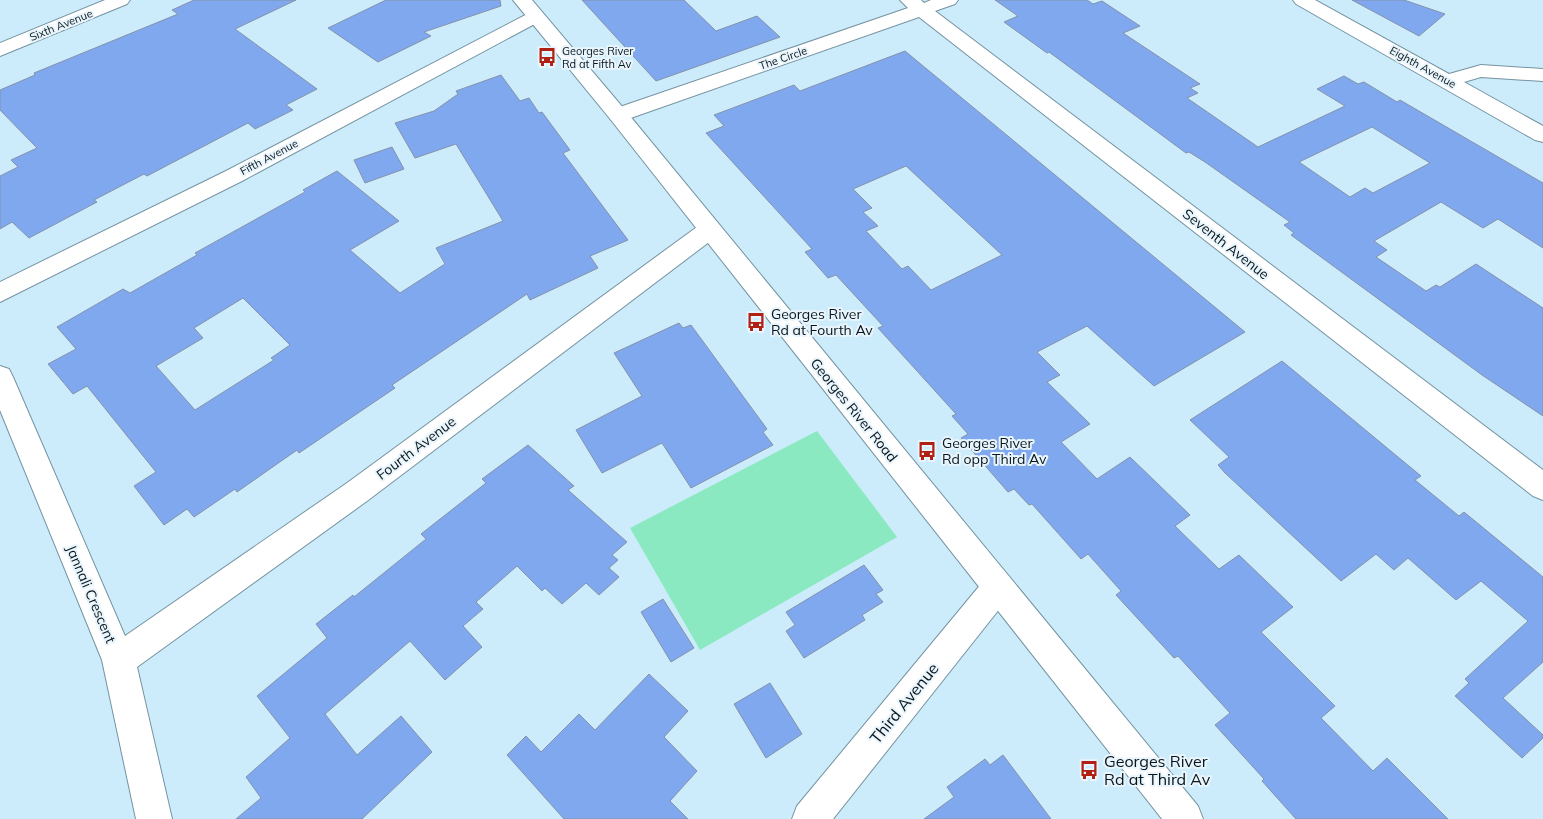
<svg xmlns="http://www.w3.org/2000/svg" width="1543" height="819" font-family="Mulish,sans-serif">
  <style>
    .green { fill: #8be9c1 }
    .building { fill: #7fa8ef; stroke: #8492aa; fill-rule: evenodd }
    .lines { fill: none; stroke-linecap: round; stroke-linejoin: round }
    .street-casing { stroke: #7593a1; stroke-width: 2 }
    .secondary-casing { stroke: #7593a1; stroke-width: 2 }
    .street { fill: #fff; fill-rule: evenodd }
    .secondary { fill: #fff; fill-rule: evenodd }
    .labels { text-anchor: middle; stroke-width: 4; stroke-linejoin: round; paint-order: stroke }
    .far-street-label { font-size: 11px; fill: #09151a; stroke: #e9f5fc }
    .far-poi-label { font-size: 11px; fill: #09151a; stroke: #e9f5fc; text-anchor: start }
    .street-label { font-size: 14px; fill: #09151a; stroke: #e9f5fc }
    .poi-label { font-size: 14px; fill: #09151a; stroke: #e9f5fc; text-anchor: start }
    .near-street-label { font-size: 16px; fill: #09151a; stroke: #e9f5fc }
    .near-poi-label { font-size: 16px; fill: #09151a; stroke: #e9f5fc; text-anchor: start }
  </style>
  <rect width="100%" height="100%" fill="#ccecfb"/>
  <path class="green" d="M817,431L897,537L700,650L630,528Z"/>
  <g class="building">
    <path d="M194,0H296L235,29L317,89L286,105L293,110L255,129L248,123L147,176L144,174L94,200L97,202L29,238L12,222L0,229V176L18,167L11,160L37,148L0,110V90L35,75L34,73L178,14L172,10Z"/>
    <path d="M386,0H500L501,6L424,32L431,36L378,62L328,28Z"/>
    <path d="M582,0H684L716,31L757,16L780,37L656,81Z"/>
    <path d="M995,0H1087L1093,4L1102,1L1140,26L1123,33L1200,84L1190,88L1198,93L1187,98L1258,147L1345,106L1317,89L1344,76L1358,84L1364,82L1397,102L1400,100L1543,183V248L1498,219L1483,228L1441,202L1374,241L1387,250L1376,257L1426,291L1436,285L1440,287L1476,264L1543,308V416L1482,375L1291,235L1294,233L1284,225L1290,222L1205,162L1189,152L1186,153L1049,52L1047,53L1004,22L1018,16ZM1372,127L1430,163L1373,193L1365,188L1350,197L1299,162Z"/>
    <path d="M1352,0H1404L1445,14L1419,36Z"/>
    <path d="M905,51L1245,332L1154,386L1087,326L1037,352L1060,375L1047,382L1090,424L1061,442L1097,479L1130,457L1190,515L1175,526L1219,569L1239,555L1293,607L1261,632L1335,706L1321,718L1373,771L1387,758L1448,819H1296L1262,781L1264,779L1215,725L1230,713L1178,656L1174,658L1116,595L1121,591L1088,554L1081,559L1032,504L1029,505L1014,489L1008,492L981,461L961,438L968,434L952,416L956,414L878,328L883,326L836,275L828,278L805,252L812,249L706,133L724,126L714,115L794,85L800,91ZM906,166L1002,255L931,290L908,266L902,269L866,231L878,226L863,212L872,208L853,189Z"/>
    <path d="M501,75L520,101L529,98L539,113L542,112L570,150L563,153L628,240L590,256L598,268L530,300L527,294L392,385L395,388L299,453L297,450L237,492L235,489L194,517L187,509L164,525L134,486L156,472L87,386L73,394L48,364L76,349L57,327L123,289L130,293L197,255L195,253L305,192L303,190L337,171L399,221L350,250L400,293L445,264L436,248L503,221L456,144L415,158L395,123L434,111L458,94L456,91ZM243,298L290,345L271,358L274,360L195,410L156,366L203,338L194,328Z"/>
    <path d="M392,147L404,169L365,183L354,160Z"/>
    <path d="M679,323L683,328L691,325L767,429L763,432L773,445L691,488L662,443L602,473L576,430L642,396L614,353Z"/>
    <path d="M1282,361L1421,476L1415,480L1459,516L1464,512L1543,577V662L1503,698L1543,735V738L1522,758L1455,696L1469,683L1465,679L1528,621L1481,581L1456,600L1408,558L1394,570L1376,554L1341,581L1225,473L1218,465L1229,457L1227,455L1190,420Z"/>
    <path d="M528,445L574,486L568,490L627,542L612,555L618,560L609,568L619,577L599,595L586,583L562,604L545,588L542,591L517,566L476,602L483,609L463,626L482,647L445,680L410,641L325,714L357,755L401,716L432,752L362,819H236L261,798L246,777L290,738L257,696L327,638L316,624L353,595L354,597L426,539L421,534L486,483L482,479Z"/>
    <path d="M864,565L883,590L876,594L883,602L862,615L865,620L804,658L786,631L795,625L786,612Z"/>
    <path d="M663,599L694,648L671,662L641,612Z"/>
    <path d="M649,674L688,711L664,737L697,771L670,801L688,819H564L507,755L526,736L541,752L579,714L595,730Z"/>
    <path d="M770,683L802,734L766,758L734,704Z"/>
    <path d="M1003,755L1051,819H924L954,797L947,787L985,759L990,765Z"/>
  </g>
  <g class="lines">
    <g class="street-casing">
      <g id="street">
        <path d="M105,0H130L127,4L0,56V43Z"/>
        <path d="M900,0H921L924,3L931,0H958L955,4L935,11L1543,470V500L1533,496L919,17L625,120L618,121L611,120L608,115L611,110L908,8Z"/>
        <path d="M1293,0H1315L1449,74L1481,65L1543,69V81L1481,77L1464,82L1543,126V142L1535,140L1296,4Z"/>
        <path d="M535,10L542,12L544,16L542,20L242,181L0,302V282L226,171Z"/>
        <path d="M709,222L717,224L721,230L717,236L367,501L137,667L172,819H136L102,660L0,410V366L9,369L13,377L125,636L347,483L701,224Z"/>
        <path d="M997,573L1008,578L1013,588L1008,598L833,819H792L797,806L986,578Z"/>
      </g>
    </g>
    <g class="secondary-casing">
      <path id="secondary" d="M513,0H532L625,110L1198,806L1203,819H1162L611,120Z"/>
    </g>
    <use href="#street" class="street"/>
    <use href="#secondary" class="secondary"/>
  </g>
  <defs>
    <g id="bus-bare" transform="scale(1.5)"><path d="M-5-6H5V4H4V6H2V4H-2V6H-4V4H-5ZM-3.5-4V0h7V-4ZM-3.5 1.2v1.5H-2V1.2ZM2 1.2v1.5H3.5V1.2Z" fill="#b02113" stroke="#e9f5fc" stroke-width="2.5" paint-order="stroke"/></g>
  </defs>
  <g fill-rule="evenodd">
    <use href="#bus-bare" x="547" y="57"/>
    <use href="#bus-bare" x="756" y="322"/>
    <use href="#bus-bare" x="927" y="451"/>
    <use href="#bus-bare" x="1089" y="770"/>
  </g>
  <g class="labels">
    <g class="far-street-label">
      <text transform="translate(61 25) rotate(-22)" y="4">Sixth Avenue</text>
      <text transform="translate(783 58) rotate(-19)" y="4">The Circle</text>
      <text transform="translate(1423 67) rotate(29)" y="4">Eighth Avenue</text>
      <text transform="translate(269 157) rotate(-28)" y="4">Fifth Avenue</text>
    </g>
    <g class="far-poi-label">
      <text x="562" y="55">Georges River<tspan x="562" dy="13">Rd at Fifth Av</tspan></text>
    </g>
    <g class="street-label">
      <text transform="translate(1226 244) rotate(38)" y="5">Seventh Avenue</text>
      <text transform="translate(854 410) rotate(51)" y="5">Georges River Road</text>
      <text transform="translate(416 448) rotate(-37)" y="5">Fourth Avenue</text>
      <text transform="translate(91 594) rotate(67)" y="5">Jannali Crescent</text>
    </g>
    <g class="poi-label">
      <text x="771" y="319">Georges River<tspan x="771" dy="16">Rd at Fourth Av</tspan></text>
      <text x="942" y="448">Georges River<tspan x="942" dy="16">Rd opp Third Av</tspan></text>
    </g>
    <g class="near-street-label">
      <text transform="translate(904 703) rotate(-51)" y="6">Third Avenue</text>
    </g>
    <g class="near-poi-label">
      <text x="1104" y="767">Georges River<tspan x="1104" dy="18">Rd at Third Av</tspan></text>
    </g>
  </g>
</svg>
